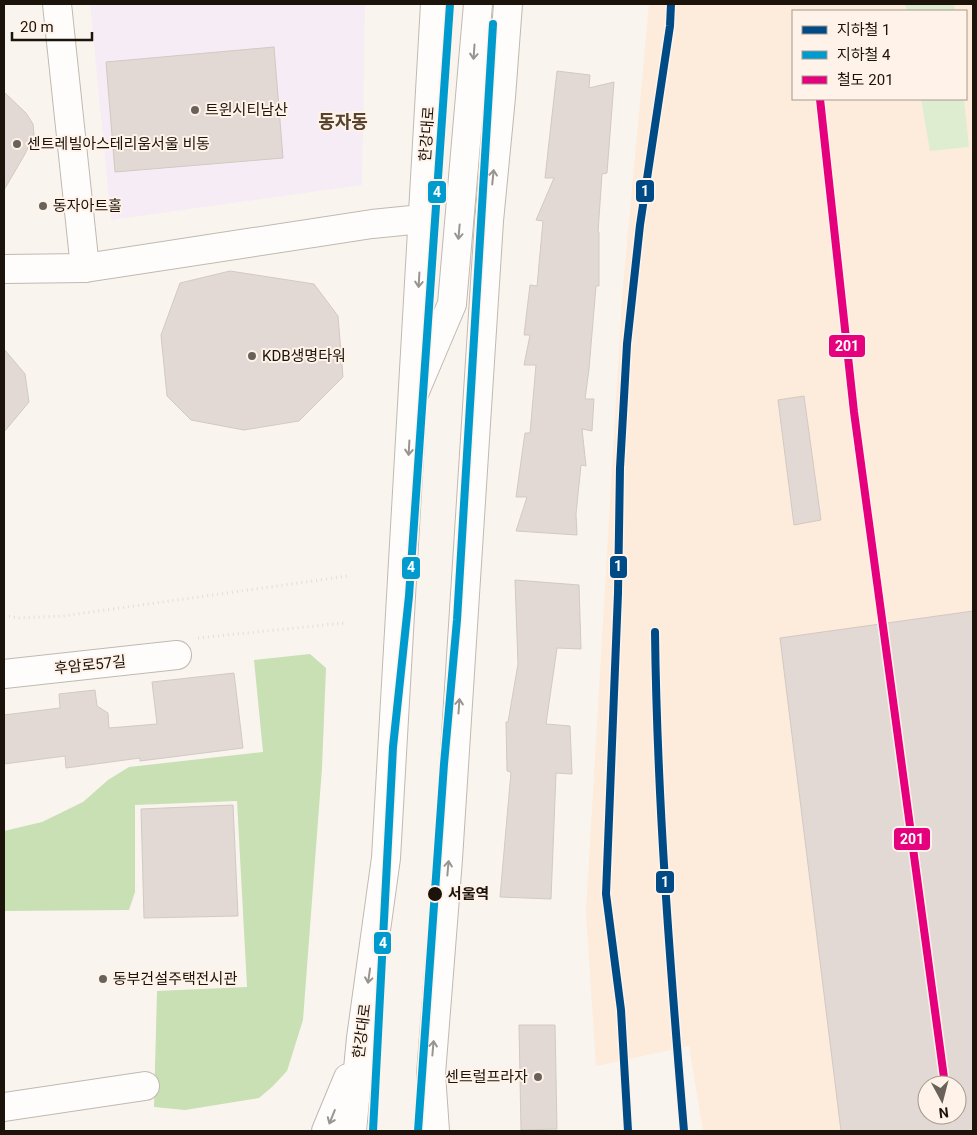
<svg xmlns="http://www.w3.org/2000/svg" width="977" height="1135" font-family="Roboto,'Noto Sans KR',sans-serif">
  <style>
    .commercial { fill: #f6ecf5 }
    .built { fill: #fdebdb; fill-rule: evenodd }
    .green { fill: #deedd0 }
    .forest { fill: #c8e0b4 }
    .building { fill: #e3d9d4; stroke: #d2c9c3; fill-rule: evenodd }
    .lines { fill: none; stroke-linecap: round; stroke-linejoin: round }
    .minor-casing { stroke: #c0b9b2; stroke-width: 30 }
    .major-casing { stroke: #c0b9b2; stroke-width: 30 }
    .path { stroke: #e0dddb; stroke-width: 3; stroke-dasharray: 1 4; stroke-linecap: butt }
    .minor { stroke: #fefdfc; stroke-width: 28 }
    .major { stroke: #fefdfc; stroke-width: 28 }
    .rail-1-casing { stroke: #fff3e9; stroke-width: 11 }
    .rail-1 { stroke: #e5007d; stroke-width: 8 }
    .metro-1-casing { stroke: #fff3e9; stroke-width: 11 }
    .metro-2-casing { stroke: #fff3e9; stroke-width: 11 }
    .metro-1 { stroke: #004a85; stroke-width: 8 }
    .metro-2 { stroke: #009bce; stroke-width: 8 }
    .oneway { stroke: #98948f }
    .poi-dot { fill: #6a625a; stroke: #fff3e9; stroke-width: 2 }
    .stop-dot { fill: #1c130a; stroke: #fff3e9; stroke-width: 2 }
    .labels { text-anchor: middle; stroke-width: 4; stroke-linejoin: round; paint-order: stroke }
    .poi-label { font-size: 15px; fill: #1c130a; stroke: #fff3e9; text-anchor: start }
    .street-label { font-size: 15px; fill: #1c130a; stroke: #fff3e9 }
    .stop-label { font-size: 15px; font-weight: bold; fill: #1c130a; stroke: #fff3e9; text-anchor: start }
    .quarter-label { font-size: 18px; font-weight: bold; fill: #58422d; stroke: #fff3e9 }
    .line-badge { stroke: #fff3e9; stroke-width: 2 }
    .badge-label { font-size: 14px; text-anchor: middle; font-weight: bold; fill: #fff }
  </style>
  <rect width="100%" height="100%" fill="#faf4ee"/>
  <path class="commercial" d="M90,4H365L362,185L111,220Z"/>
  <path class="built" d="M649,4H973V1131H703L689,1046L596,1066L586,912L622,299ZM793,11H966V99H793ZM927,1085H957V1115H927Z"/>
  <g class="green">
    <path d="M905,4H954L955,11H907Z"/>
    <path d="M921,99H964L969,147L930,151Z"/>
  </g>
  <path class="forest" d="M310,654L326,668L322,768L303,1020L287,1071L273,1086L259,1098L185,1110L154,1107L157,991L247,987L237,801L135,805V892L129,910L4,911V831L42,822L83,802L108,780L129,767L263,752L254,660Z"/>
  <g class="building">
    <path d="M274,47L283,158L115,172L106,62Z"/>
    <path d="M557,71L590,75L589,88L614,82L607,173L602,174L598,232H599V286H596L589,369L585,399H594L592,431L582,429L586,466L581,465L576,514L577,535L516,531L527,497H516L525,433H530L536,365H524L530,335H524L530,285L537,286L543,221L536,220L554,178H545Z"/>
    <path d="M4,92L26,113L33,124L34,135L25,154L4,190Z"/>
    <path d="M230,271L314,284L338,316L343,377L299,421L244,430L191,420L167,396L161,335L180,283Z"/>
    <path d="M4,349L25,374L29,402L4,432Z"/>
    <path d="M804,396L821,520L794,525L778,400Z"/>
    <path d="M515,580L579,585L581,649L557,648L546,724L570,726L572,774L556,773L551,899L500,897L511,772L507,771L506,722H508L518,664Z"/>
    <path d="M973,611V1131H841L780,638ZM927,1085H957V1115H927Z"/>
    <path d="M234,673L243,748L140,761V758L66,768L65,756L4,764V715L60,708L59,694L95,690L97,706L108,713L109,728L157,724L152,682Z"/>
    <path d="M233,805L238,916L144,918L141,809Z"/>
    <path d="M519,1025H555L557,1129L521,1130Z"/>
  </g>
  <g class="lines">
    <g class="minor-casing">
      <g id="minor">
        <path d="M57,4L85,268"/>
        <path d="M4,269L85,268L372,224L422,219"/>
        <path d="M413,396L452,304L478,4"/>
        <path d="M4,674L177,655"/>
        <path d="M4,1107L145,1086"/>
      </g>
    </g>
    <g class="major-casing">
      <g id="major">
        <path d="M326,1131L348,1078"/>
        <path d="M352,1131L361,1038L386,858L435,4"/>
        <path d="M435,1131L431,1074L448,859L489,221L501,97L508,4"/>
      </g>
    </g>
    <g class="path">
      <path d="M4,615L17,618L63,616L348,576"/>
      <path d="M198,638L344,623"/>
    </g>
    <use href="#minor" class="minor"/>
    <use href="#major" class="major"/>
    <g class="rail-1-casing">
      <path id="rail-1" d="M820,99L854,412L945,1085"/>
    </g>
    <use href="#rail-1" class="rail-1"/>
    <g class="metro-1-casing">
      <g id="metro-1">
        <path d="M655,632C657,798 670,965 684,1131"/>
        <path d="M628,1131L621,1010L606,894L618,593L620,468L627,344L640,225L670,26L671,4"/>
      </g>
    </g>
    <g class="metro-2-casing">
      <g id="metro-2">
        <path d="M373,1131L393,747L409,596L450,4"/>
        <path d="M418,1131L444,764L457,620L493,24"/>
      </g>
    </g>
    <use href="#metro-1" class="metro-1"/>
    <use href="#metro-2" class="metro-2"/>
  </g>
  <defs><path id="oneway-shaft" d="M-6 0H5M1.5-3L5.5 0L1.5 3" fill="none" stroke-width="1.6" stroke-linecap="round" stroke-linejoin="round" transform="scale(1.25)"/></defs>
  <g class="oneway">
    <use href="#oneway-shaft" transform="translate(474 52) rotate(94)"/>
    <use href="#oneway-shaft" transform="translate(493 177) rotate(-84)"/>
    <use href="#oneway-shaft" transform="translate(459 232) rotate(95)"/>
    <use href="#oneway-shaft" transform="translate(419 280) rotate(93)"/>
    <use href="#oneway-shaft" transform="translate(409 448) rotate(93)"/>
    <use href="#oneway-shaft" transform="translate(459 706) rotate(-86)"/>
    <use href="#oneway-shaft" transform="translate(448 868) rotate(-85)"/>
    <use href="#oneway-shaft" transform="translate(369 976) rotate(98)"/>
    <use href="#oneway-shaft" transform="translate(433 1048) rotate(-85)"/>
    <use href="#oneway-shaft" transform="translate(332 1117) rotate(112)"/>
  </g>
  <g class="poi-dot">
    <circle cx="195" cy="110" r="5"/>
    <circle cx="17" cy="144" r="5"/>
    <circle cx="43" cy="206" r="5"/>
    <circle cx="252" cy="356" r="5"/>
    <circle cx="103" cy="979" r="5"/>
    <circle cx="538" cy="1077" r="5"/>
  </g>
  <circle class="stop-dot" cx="435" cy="894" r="8"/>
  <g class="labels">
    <g class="poi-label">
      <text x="205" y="115">트윈시티남산</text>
      <text x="27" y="149">센트레빌아스테리움서울 비동</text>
      <text x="53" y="211">동자아트홀</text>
      <text x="262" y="361">KDB생명타워</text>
      <text x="113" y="984">동부건설주택전시관</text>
      <text x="528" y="1082" text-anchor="end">센트럴프라자</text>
    </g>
    <g class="street-label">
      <text transform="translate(427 134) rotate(-86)" y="5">한강대로</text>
      <text transform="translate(90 665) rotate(-6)" y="5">후암로57길</text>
      <text transform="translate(362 1031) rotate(-83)" y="5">한강대로</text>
    </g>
    <g class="stop-label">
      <text x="448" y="899">서울역</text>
    </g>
    <g class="quarter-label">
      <text x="343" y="128">동자동</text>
    </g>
  </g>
  <g class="line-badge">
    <rect x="635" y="179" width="20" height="24" rx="5" fill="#004a85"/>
    <rect x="427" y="180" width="20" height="24" rx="5" fill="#009bce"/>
    <rect x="828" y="334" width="38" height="24" rx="5" fill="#e5007d"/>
    <rect x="609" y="555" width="19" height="24" rx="5" fill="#004a85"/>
    <rect x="401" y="556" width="20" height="24" rx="5" fill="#009bce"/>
    <rect x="893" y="827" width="38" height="24" rx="5" fill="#e5007d"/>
    <rect x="655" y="870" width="20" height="24" rx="5" fill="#004a85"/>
    <rect x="373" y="931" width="19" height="24" rx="5" fill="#009bce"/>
  </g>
  <g class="badge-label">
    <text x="645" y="196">1</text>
    <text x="437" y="197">4</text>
    <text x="847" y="351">201</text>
    <text x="618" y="571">1</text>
    <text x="411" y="572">4</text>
    <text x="912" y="844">201</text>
    <text x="665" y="887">1</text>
    <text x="383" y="948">4</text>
  </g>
  <rect width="977" height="1135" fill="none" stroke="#1c130a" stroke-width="10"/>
  <rect x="792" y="10" width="175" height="90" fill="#fff3e9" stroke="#a49990"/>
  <rect x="802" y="26" width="25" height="8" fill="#004a85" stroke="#a49990"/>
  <text x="837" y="35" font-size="15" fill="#1c130a">지하철 1</text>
  <rect x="802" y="51" width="25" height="8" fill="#009bce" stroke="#a49990"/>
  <text x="837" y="60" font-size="15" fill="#1c130a">지하철 4</text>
  <rect x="802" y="76" width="25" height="8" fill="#e5007d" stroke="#a49990"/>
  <text x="837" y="85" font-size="15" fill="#1c130a">철도 201</text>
  <g transform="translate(942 1100) rotate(173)"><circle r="24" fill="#fff3e9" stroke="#a49990"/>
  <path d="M0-4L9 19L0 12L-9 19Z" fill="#6a625a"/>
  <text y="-8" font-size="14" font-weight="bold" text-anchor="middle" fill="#1c130a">N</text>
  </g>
  <path d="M12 32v8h80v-8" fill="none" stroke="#1c130a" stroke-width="2.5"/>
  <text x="20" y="32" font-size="15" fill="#1c130a" stroke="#fff3e9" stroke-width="4" paint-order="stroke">20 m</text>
</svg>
